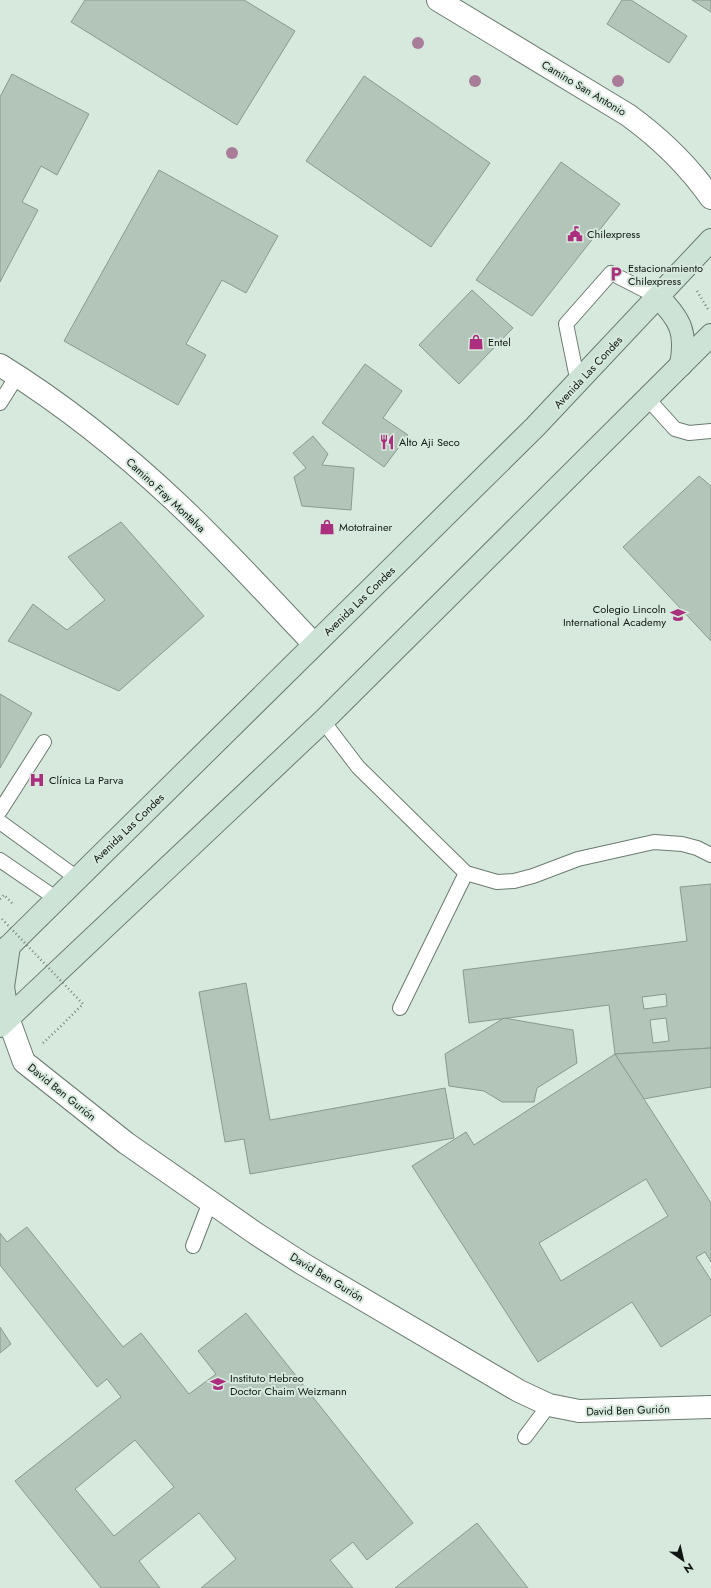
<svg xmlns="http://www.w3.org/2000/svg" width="711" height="1588" font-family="Jost,sans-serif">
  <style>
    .building { fill: #b3c5b9; stroke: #889a8e; fill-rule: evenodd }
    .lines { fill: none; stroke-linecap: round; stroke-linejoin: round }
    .service-casing { stroke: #6b7b70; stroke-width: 16 }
    .minor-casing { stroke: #6b7b70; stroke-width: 24 }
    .tertiary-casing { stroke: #6b7b70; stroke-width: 24 }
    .secondary-casing { stroke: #6b7b70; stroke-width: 24 }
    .path { stroke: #77847c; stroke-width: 2.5; stroke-dasharray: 1 3; stroke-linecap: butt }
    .service { stroke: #fff; stroke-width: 14 }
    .minor { stroke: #fff; stroke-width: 22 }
    .tertiary { stroke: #fff; stroke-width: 22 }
    .secondary { stroke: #cde3d6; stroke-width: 22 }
    .path-bridge { stroke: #77847c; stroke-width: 2.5; stroke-dasharray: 1 3; stroke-linecap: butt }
    .tree { fill: #a97d99 }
    .labels { text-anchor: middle; stroke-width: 4; stroke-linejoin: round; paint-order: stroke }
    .street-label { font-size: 11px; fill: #101713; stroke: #d7e9dd }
    .poi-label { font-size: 11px; fill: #101713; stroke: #d7e9dd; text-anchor: start }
  </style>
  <rect width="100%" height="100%" fill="#d7e9dd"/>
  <g class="building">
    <path d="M85,0H244L295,31L237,125L71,22Z"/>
    <path d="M622,0H631L687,36L669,63L607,24Z"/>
    <path d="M692,0H711V12Z"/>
    <path d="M12,74L89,114L57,175L41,166L22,202L38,210L0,282V97Z"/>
    <path d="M364,76L490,163L431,247L306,161Z"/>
    <path d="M561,162L620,204L532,316L476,280Z"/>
    <path d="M159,170L278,236L246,293L222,280L186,344L206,355L178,405L64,341Z"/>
    <path d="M472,290L513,328L459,384L419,345Z"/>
    <path d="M365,364L402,391L383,418L408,435L384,467L322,423Z"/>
    <path d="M313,436L328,454L322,465L354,468L351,510L302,506L294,477L306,468L293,453Z"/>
    <path d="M699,476L711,486V641L623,547Z"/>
    <path d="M121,522L204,616L119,691L8,641L33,604L67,630L105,600L68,557Z"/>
    <path d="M0,694L32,713L0,768Z"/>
    <path d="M711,884V1048L615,1054L609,1005L469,1023L463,970L687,941L680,887ZM666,994L667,1006L644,1009L642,997ZM666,1018L669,1041L653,1043L650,1020Z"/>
    <path d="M246,983L270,1120L445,1088L454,1138L250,1174L244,1139L225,1142L199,992Z"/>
    <path d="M504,1018L573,1030L577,1063L537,1088L534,1102H502L484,1091L449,1086L445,1054Z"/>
    <path d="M711,1048V1087L643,1099L615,1054Z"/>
    <path d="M615,1054L711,1203V1262L705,1252L696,1257L711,1280V1315L661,1347L632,1302L538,1362L412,1166L466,1132L474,1145ZM646,1179L668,1216L561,1281L539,1243Z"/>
    <path d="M27,1227L123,1347L141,1333L189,1394L216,1374L198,1351L246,1313L413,1523L367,1560L353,1542L330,1560L353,1588H201L236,1559L199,1513L139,1561L160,1588H101L15,1481L121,1397L107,1379L97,1387L0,1265V1233L7,1242ZM135,1440L174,1487L114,1536L75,1489Z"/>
    <path d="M0,1327L11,1344L0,1353Z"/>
    <path d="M477,1523L528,1588H395Z"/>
  </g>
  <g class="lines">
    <g class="service-casing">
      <g id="service">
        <path d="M578,383L566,324L611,273L658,297"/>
        <path d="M647,398L675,429L689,433L711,431"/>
        <path d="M0,403L17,376"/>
        <path d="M323,721L358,767L466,873L497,882L514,881L533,876L578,859L654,842L682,844L697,848L711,855"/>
        <path d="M0,811L44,742"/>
        <path d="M0,822L77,878"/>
        <path d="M0,860L57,899"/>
        <path d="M400,1008L466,873"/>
        <path d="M193,1246L210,1202"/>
        <path d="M525,1437L549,1405"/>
      </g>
    </g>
    <g class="minor-casing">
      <g id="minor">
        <path d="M0,365C63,404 123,452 177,503C225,548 269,597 314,644"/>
        <path d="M8,1018L24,1062L126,1143L255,1233L303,1264L519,1391L549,1405L579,1411L711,1407"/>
      </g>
    </g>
    <g class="tertiary-casing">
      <path id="tertiary" d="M438,0L628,115C661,139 688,165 711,198"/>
    </g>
    <g class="secondary-casing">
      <g id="secondary">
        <path d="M658,297C681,320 687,333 681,365"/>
        <path d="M0,955L535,427L711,240"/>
        <path d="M8,1018L3,987L9,946"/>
        <path d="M0,1026L323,721L711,335"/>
      </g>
    </g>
    <g class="path">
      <path d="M697,291L709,311"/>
      <path d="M0,899L4,895L14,905"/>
      <path d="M43,1043L62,1025"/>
    </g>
    <use href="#service" class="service"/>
    <use href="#minor" class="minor"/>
    <use href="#tertiary" class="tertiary"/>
    <use href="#secondary" class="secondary"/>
    <path class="path-bridge" d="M2,919L83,1004L62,1025"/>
  </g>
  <g class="tree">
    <circle cx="418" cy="43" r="6"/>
    <circle cx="475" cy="81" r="6"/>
    <circle cx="618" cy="81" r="6"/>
    <circle cx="232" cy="153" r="6"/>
  </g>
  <defs>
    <g id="civic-bare" transform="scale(1.2)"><path d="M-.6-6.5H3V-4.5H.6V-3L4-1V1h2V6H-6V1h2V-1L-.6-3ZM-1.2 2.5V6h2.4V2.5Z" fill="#ab2e7f" stroke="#d7e9dd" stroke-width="2.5" paint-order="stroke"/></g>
    <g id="parking-bare" transform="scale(1.2)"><path d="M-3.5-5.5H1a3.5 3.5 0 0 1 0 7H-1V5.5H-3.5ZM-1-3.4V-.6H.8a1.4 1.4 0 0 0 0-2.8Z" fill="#ab2e7f" stroke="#d7e9dd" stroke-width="2.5" paint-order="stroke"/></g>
    <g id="shop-bare" transform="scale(1.2)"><path d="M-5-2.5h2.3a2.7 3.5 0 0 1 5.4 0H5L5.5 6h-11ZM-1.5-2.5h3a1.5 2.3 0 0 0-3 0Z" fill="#ab2e7f" stroke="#d7e9dd" stroke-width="2.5" paint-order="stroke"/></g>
    <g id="restaurant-bare" transform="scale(1.2)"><path d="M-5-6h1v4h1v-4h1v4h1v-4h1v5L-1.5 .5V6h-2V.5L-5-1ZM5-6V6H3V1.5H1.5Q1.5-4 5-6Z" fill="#ab2e7f" stroke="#d7e9dd" stroke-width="2.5" paint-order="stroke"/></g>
    <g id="school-bare" transform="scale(1.2)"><path d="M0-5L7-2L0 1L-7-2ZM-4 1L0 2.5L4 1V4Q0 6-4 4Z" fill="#ab2e7f" stroke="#d7e9dd" stroke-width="2.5" paint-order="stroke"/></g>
    <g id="hospital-bare" transform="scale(1.2)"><path d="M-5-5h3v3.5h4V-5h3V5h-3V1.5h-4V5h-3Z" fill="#ab2e7f" stroke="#d7e9dd" stroke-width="2.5" paint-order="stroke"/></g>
  </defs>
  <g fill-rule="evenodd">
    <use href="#civic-bare" x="575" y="234"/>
    <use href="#parking-bare" x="616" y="274"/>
    <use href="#shop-bare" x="476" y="342"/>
    <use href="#restaurant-bare" x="387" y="442"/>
    <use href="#shop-bare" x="327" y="527"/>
    <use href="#school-bare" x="678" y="615"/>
    <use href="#hospital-bare" x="37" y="780"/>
    <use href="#school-bare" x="218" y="1384"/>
  </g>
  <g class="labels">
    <g class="street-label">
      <text transform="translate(584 88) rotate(31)" y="4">Camino San Antonio</text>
      <text transform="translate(588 372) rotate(-47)" y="4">Avenida Las Condes</text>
      <text transform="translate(166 495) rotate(43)" y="4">Camino Fray Montalva</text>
      <text transform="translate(359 601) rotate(-44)" y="4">Avenida Las Condes</text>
      <text transform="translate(128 828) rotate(-44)" y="4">Avenida Las Condes</text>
      <text transform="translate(62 1092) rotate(39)" y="4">David Ben Gurión</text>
      <text transform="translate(327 1277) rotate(31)" y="4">David Ben Gurión</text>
      <text transform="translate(628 1410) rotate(-2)" y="4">David Ben Gurión</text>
    </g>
    <g class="poi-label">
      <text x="587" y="238">Chilexpress</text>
      <text x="628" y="272">Estacionamiento<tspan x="628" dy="13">Chilexpress</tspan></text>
      <text x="488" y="346">Entel</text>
      <text x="399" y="446">Alto Aji Seco</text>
      <text x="339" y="531">Mototrainer</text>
      <text x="666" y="613" text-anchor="end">Colegio Lincoln<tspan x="666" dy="13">International Academy</tspan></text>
      <text x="49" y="784">Clínica La Parva</text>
      <text x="230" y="1382">Instituto Hebreo<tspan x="230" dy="13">Doctor Chaim Weizmann</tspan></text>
    </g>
  </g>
  <g transform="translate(683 1560) rotate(146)" stroke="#d7e9dd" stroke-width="3" paint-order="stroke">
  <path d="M0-3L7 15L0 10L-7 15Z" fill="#101713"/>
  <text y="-6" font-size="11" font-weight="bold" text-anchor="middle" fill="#101713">N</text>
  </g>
</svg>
